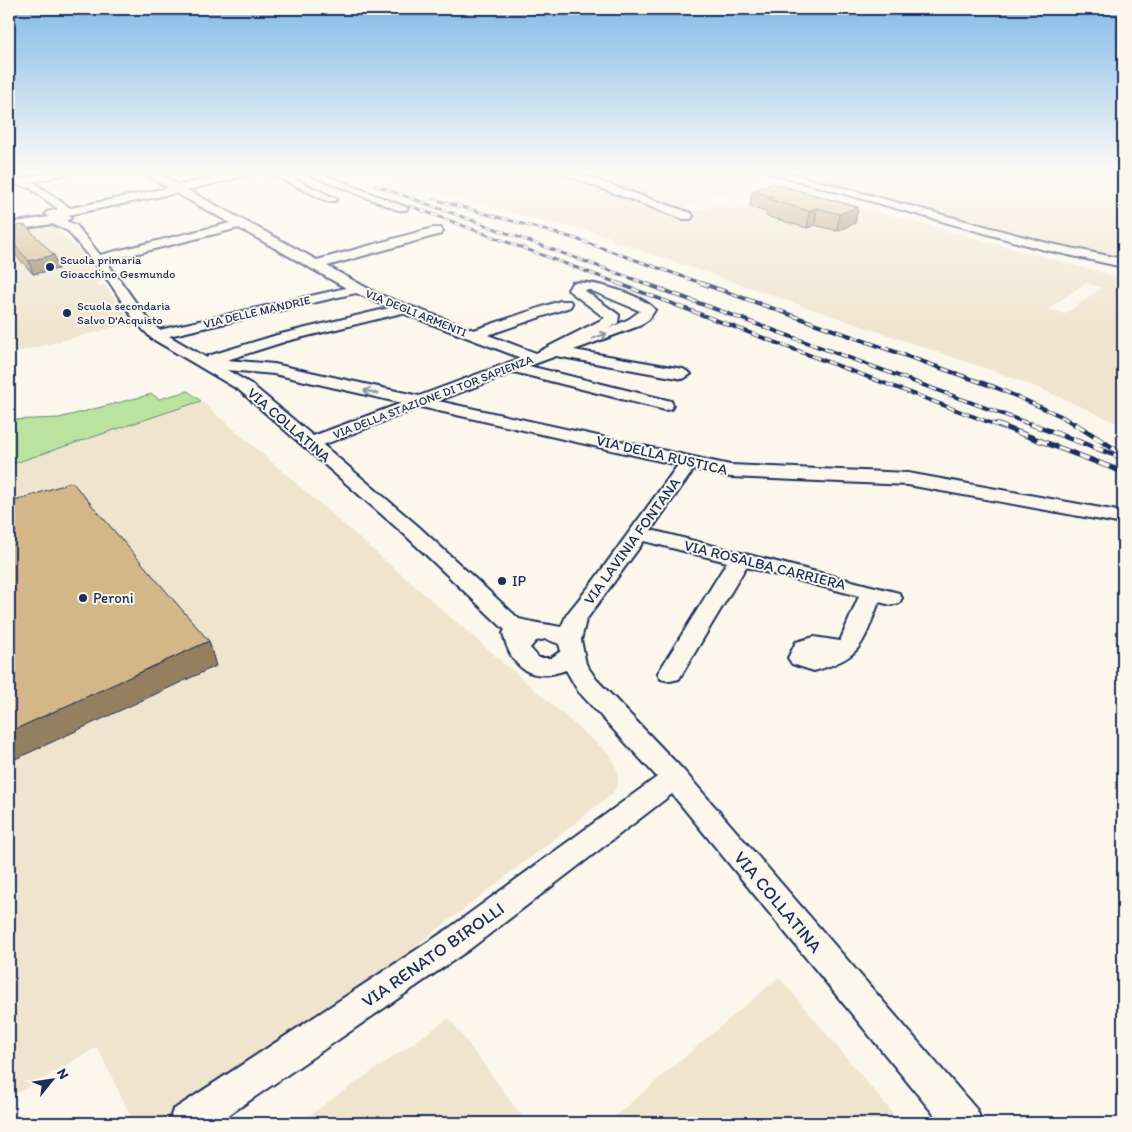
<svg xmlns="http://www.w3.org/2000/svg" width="1132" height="1132" font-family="Itim,sans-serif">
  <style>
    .built { fill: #efe4ce; fill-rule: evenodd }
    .green { fill: #bae39f; stroke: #6a897e }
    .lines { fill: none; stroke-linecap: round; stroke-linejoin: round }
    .minor-casing { stroke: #1b2f5e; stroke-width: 4 }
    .minor { fill: #fbf7ec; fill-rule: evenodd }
    .rail-far2-casing { stroke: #1b2f5e; stroke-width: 3 }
    .rail-far1-casing { stroke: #1b2f5e; stroke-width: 4 }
    .rail-casing { stroke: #1b2f5e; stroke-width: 5.5 }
    .rail-far2 { stroke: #fbf7ec; stroke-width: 2; stroke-dasharray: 6; stroke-linecap: butt }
    .rail-far1 { stroke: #fbf7ec; stroke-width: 2.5; stroke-dasharray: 8; stroke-linecap: butt }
    .rail { stroke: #fbf7ec; stroke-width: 4; stroke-dasharray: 11; stroke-linecap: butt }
    .wall { fill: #b59d75; stroke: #1b2f5e }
    .shaded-wall { fill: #94805f; stroke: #1b2f5e }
    .building { fill: #d3b788; stroke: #1b2f5e }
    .oneway { stroke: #8b93a5 }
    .poi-dot { fill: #1b2f5e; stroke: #fbf7ec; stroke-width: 2 }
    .labels { text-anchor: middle; stroke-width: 4; stroke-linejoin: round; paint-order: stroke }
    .far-poi-label { font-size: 12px; fill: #1b2f5e; stroke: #fbf7ec; text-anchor: start }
    .far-street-label { font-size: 12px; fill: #1b2f5e; stroke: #fbf7ec }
    .street-label { font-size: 15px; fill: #1b2f5e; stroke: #fbf7ec }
    .poi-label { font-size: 15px; fill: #1b2f5e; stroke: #fbf7ec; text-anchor: start }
    .near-street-label { font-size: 18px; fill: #1b2f5e; stroke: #fbf7ec }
  </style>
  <rect width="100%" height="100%" fill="#fbf7ec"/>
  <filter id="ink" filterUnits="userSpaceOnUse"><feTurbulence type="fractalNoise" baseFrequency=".02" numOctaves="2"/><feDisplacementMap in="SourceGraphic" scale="10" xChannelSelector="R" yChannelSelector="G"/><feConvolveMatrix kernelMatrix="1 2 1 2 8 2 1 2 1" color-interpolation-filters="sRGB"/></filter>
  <g filter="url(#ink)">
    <g class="built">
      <path d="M369,173H560L684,216L717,204L737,210L793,189L1121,278L1123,277V426L1060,397L1005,375L614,241L609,236L530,218ZM1086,283L1102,288L1065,314L1048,309Z"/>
      <path d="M576,173H744L762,179L673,210Z"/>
      <path d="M823,173H1123V211L1116,216L1123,234V258L1074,249L808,179Z"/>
      <path d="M46,224L55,226L80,252L103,281L96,283L99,286L105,285L132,323L9,354V232L14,229Z"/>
      <path d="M201,401L610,755L618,772V784L611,795L399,959L161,1123H134L97,1047L9,1098V465Z"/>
      <path d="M779,977L901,1123H607Z"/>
      <path d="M449,1018L527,1123H298Z"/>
    </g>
    <path class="green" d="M188,391L201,401L9,465V420L59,418L152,394L159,399Z"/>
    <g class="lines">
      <g class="minor-casing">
        <g id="minor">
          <path d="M47,173H70L33,182L70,208L168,188L144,173H157L179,185L235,173H256L188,190L317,260L433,228H441L443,231L441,234L327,266L378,294L474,330L560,301H570L572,304L570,307L488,335L536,353L605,318L568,290L572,283C590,279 644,295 655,310L649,319L639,326L574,350L683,369L691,374L683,379L556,356L529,366L671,401L673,405L671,409L665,410L514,372L438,401L730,465L908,473L1123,512V524L908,485L730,477L694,469L651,530L899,593L902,598L899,603L891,605L879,602C862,645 863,657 814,671L792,664L788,658L796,642L814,637L840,641L859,596L746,567L679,679L670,681L661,679L658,673L727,562L644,541L586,620L581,640L586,664L596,679L684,771L977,1110L982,1123H941L672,794L470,949L217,1123H168L173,1110L448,929L657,777L578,691L566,670C530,683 511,668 503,633L505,630L404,534L239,390L151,338L134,320L110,283L68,231L52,224L9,231V223L49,217L45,214L47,212L58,209L30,188L9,182V176L20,179ZM176,193L230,223L100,255L76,225L66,221L71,218L68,215ZM239,228L346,288L159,330L144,314L106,261ZM584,290H590L640,311L629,319L608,329L618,323L619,315ZM356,293L389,308L277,335L208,356L207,358L169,336ZM402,313L521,358L419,396L274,364L227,360L287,341ZM227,370L274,374L402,403L313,436L251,384ZM421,407L678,465L592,583L567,614L561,627C547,624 534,623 519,619L418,526L323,445ZM546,639L559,644L561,651L551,658H539L530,648L536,641Z"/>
          <path d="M268,173H282L337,199L335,201H327Z"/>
          <path d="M305,173H320L408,208L406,210H398Z"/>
          <path d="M560,173H576L691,213L693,216L691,219H683Z"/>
          <path d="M770,173H788L1047,243L1123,259V267L1041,249Z"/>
        </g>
      </g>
      <use href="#minor" class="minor"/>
      <g class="rail-far2-casing">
        <g id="rail-far2">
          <path d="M375,185L647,284"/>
          <path d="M433,199L573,238L704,284"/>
          <path d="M410,206L620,284"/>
        </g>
      </g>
      <g class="rail-far1-casing">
        <g id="rail-far1">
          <path d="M617,283L999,426"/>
          <path d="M644,283L1035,426"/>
          <path d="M701,283L997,388L1061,416L1077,426"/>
        </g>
      </g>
      <g class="rail-casing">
        <g id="rail">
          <path d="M996,424L1123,472"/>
          <path d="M1031,424L1123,458"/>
          <path d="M1075,424L1122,454"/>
        </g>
      </g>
      <use href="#rail-far2" class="rail-far2"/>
      <use href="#rail-far1" class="rail-far1"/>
      <use href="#rail" class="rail"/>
    </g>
    <g class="wall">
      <path d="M752,191L858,207L855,223L837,231L815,225L807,228L766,216V212L750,207Z"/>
      <path d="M9,229L54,255L58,269L33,274L9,248Z"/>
    </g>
    <g class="shaded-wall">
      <path d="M858,207L855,223L837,231L839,214Z"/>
      <path d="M817,208L815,225L807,228L809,211Z"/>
      <path d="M54,255L58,269L33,274L29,261Z"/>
      <path d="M209,641L216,666L9,762V732Z"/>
    </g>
    <g class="building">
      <path d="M772,183L858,207L839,214L817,208L809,211L768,199L774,197L752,191Z"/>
      <path d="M20,225L26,226L54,255L29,261L9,239V229H13Z"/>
      <path d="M72,482L209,641L9,732V503Z"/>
    </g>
    <defs><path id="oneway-shaft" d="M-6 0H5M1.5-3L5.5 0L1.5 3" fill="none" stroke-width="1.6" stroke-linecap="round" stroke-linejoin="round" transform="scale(1.25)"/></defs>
    <g class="oneway">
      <use href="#oneway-shaft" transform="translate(600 336) rotate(-21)"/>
      <use href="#oneway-shaft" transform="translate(371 392) rotate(-167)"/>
    </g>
  </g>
  <linearGradient id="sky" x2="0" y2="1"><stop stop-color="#83bae9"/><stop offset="0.52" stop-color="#fdfbf6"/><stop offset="1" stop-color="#fdfbf6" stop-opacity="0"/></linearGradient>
  <rect width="1132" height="332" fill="url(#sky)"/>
  <g class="poi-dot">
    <circle cx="50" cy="267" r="5"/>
    <circle cx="67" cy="313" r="5"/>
    <circle cx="502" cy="581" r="5"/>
    <circle cx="83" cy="598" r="5"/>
  </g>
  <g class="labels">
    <g class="far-poi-label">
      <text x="60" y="264">Scuola primaria<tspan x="60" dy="14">Gioacchino Gesmundo</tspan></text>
      <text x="77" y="310">Scuola secondaria<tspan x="77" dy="14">Salvo D'Acquisto</tspan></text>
    </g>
    <g class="far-street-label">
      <text transform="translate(257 312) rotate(-13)" y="4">VIA DELLE MANDRIE</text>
      <text transform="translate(416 313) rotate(22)" y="4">VIA DEGLI ARMENTI</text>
      <text transform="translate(433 397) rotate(-21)" y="4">VIA DELLA STAZIONE DI TOR SAPIENZA</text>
    </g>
    <g class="street-label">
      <text transform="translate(289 425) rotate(41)" y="5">VIA COLLATINA</text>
      <text transform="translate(662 455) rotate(13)" y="5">VIA DELLA RUSTICA</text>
      <text transform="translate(632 541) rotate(-54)" y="5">VIA LAVINIA FONTANA</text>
      <text transform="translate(765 565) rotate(14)" y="5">VIA ROSALBA CARRIERA</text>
    </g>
    <g class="poi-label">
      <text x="512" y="586">IP</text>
      <text x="93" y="603">Peroni</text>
    </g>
    <g class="near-street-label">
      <text transform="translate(778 902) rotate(50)" y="6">VIA COLLATINA</text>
      <text transform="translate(433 955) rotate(-35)" y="6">VIA RENATO BIROLLI</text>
    </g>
  </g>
  <rect width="1132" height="1132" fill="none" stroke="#fbf7ec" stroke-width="30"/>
  <rect x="15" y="15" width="1102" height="1102" fill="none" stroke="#1b2f5e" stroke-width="2" filter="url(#ink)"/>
  <g transform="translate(52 1080) rotate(60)" stroke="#fbf7ec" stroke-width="4" paint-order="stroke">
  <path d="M0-4L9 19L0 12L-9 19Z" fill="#1b2f5e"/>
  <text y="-8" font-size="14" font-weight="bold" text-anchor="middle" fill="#1b2f5e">N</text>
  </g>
</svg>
